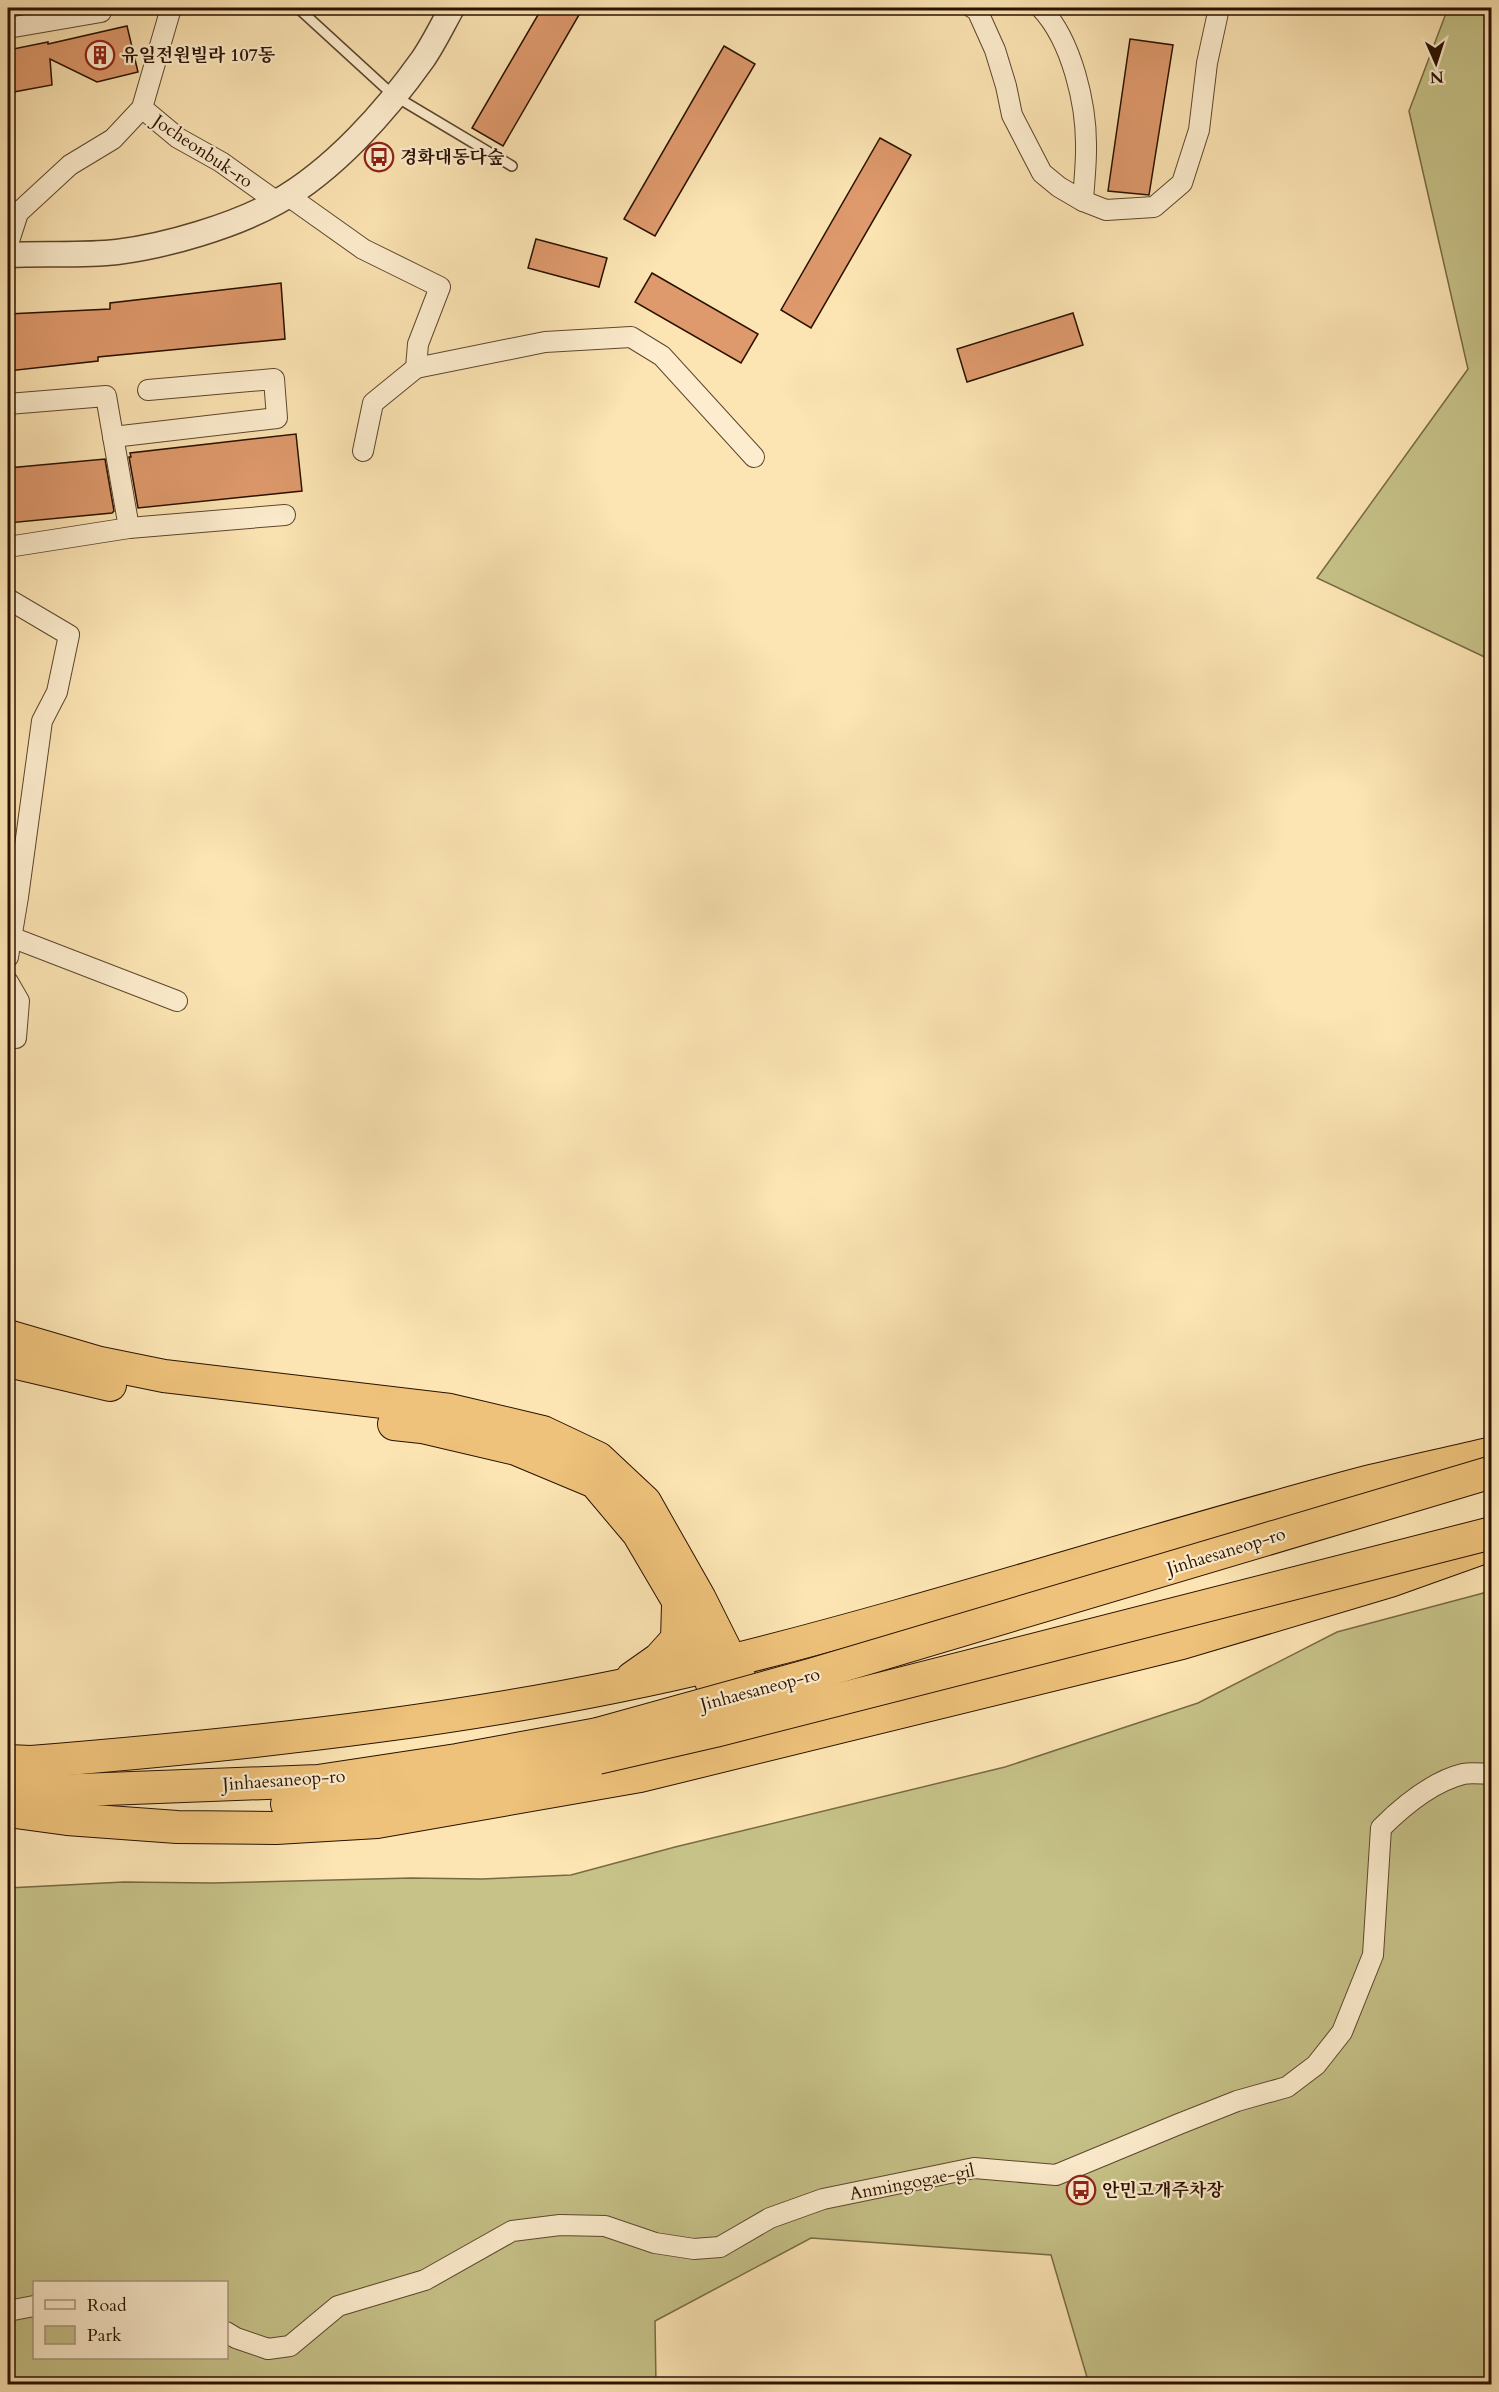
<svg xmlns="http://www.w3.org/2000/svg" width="1499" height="2392" font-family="Cardo,'Noto Serif KR',serif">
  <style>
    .green { fill: #c6c288; stroke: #786a44; stroke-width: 1.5; fill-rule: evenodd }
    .building { fill: #de996c; stroke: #291101; stroke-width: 1.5 }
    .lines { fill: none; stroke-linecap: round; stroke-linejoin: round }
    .service-casing { stroke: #5e462e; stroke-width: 12 }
    .minor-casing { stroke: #5e462e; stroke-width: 22 }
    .tertiary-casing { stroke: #5e462e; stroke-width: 27 }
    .trunk-casing { stroke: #291101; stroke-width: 34 }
    .service { stroke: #fdedce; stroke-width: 9 }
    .minor { stroke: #fdedce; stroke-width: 20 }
    .tertiary { stroke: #fdedce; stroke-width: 24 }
    .trunk { stroke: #eec27a; stroke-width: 32 }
    .trunk-bridge-casing { stroke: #291101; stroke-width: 34; stroke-linecap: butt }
    .trunk-bridge { stroke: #eec27a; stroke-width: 32 }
    .labels { text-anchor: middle; stroke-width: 4.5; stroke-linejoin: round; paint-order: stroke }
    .poi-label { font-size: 18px; font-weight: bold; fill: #291101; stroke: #fdedce; text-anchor: start }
    .street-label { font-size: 18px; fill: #291101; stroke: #fdedce }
  </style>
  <rect width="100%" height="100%" fill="#fce4b3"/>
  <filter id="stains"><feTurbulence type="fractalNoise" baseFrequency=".00333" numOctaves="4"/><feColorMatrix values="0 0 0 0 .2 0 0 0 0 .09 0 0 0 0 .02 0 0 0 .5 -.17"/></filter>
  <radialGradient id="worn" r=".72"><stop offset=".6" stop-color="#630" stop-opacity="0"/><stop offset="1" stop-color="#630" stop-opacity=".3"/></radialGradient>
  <g class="green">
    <path d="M1448,8H1491V660L1317,578L1468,369L1409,111Z"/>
    <path d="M1491,1591V2384H1089L1051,2255L811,2238L655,2321L656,2384H8V1888L124,1882L212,1883L411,1878L482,1879L571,1875L675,1847L1005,1767L1198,1703L1337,1632ZM34,2282H226V2358H34Z"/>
  </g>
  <g class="building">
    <path d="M542,8H583L503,146L472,128Z"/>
    <path d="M127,26L138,72L97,82L50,59L52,85L8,93V50L48,42V44Z"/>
    <path d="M1130,39L1173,45L1149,195L1108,191Z"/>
    <path d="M724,46L755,64L655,236L624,219Z"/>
    <path d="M880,138L911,155L811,328L781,310Z"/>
    <path d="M536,239L607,258L599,287L528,268Z"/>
    <path d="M652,273L758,334L741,363L635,302Z"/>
    <path d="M281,283L285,339L98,357V361L8,371V314L110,309V303Z"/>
    <path d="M1073,313L1083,345L967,382L957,349Z"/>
    <path d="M296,434L302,491L138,508L129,457H131L130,453Z"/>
    <path d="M105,459L114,511L112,513L8,523V468Z"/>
  </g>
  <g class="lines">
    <g class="service-casing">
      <path id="service" d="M298,8L393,95L512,166"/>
    </g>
    <g class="minor-casing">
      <g id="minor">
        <path d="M973,8L977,10L995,50L1006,86L1012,115L1042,173L1059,187L1083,201C1084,184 1086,167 1086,150C1087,105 1072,41 1041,8"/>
        <path d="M8,28L101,12"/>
        <path d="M142,108L178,138L221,162L277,202"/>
        <path d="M287,195L363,249L440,287L418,344L416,368L373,403L363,451"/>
        <path d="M1083,201L1106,210L1154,207L1182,183L1199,130L1207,63L1219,8"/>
        <path d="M8,244L18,213L70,165L113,139L142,108L171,8"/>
        <path d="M416,368L545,342L631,337L662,356L754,457"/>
        <path d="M8,404L106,396L129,528L8,547"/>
        <path d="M113,437L277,418L274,379L148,390"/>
        <path d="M129,528L285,515"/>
        <path d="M8,599L69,635L57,692L42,721L18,897L8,957"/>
        <path d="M11,937L177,1001"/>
        <path d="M8,982L19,1001L16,1038"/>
        <path d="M8,2311L34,2306"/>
        <path d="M226,2332L236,2338L268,2349L290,2346L338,2306L425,2280L512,2231L560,2225L605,2226L655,2243L694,2249L720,2247L770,2218L823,2199L974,2168L1056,2175L1179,2124L1237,2101L1287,2087L1316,2065L1342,2032L1373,1955L1381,1828C1403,1806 1431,1782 1463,1774C1472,1772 1483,1774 1492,1774"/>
      </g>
    </g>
    <g class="tertiary-casing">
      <path id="tertiary" d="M8,255C44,253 81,256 117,252C166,246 234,226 277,202C334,170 386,111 423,59C434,43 443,24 452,8"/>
    </g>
    <g class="trunk-casing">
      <g id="trunk">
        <path d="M8,1336L100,1363L164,1376L450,1410L543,1432L598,1458L645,1502L700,1599L739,1677"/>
        <path d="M8,1361L110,1385"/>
        <path d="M394,1424L422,1427L516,1449L595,1482L638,1533L678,1601L713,1686"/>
        <path d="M632,1678L659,1659L677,1639L678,1605"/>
        <path d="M8,1761L31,1762C263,1743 496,1718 722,1663C939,1609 1151,1539 1367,1482C1408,1472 1450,1463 1492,1453"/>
        <path d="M8,1787L54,1791L318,1781L457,1760L598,1734"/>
        <path d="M287,1804C392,1798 496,1781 598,1758"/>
        <path d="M8,1811L67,1819L177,1827L276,1828L377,1822L640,1776L1182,1643L1390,1581L1488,1546"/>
      </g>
    </g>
    <use href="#service" class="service"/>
    <use href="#minor" class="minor"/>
    <use href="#tertiary" class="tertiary"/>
    <use href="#trunk" class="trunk"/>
    <g class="trunk-bridge-casing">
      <g id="trunk-bridge">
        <path d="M598,1734L814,1674L1492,1472"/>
        <path d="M598,1758L715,1731L1492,1533"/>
      </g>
    </g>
    <use href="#trunk-bridge" class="trunk-bridge"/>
  </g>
  <defs>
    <g id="building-ring" transform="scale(1.5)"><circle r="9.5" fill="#fdedce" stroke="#8f2418" stroke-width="1.5"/><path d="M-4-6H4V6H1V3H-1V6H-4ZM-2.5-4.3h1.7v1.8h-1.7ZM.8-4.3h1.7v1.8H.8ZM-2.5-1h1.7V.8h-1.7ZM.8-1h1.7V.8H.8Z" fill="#8f2418"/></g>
    <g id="bus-ring" transform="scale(1.5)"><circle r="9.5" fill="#fdedce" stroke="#8f2418" stroke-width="1.5"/><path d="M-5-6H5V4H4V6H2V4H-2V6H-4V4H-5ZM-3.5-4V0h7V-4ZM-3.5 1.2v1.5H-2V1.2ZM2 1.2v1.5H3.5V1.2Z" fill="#8f2418"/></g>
  </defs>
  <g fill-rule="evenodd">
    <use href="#building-ring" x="100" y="55"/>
    <use href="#bus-ring" x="379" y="157"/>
    <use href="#bus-ring" x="1081" y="2190"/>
  </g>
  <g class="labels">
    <g class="poi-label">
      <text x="121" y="61">유일전원빌라 107동</text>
      <text x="400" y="163">경화대동다숲</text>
      <text x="1102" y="2196">안민고개주차장</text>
    </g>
    <g class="street-label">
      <text transform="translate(203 151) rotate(34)" y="6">Jocheonbuk-ro</text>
      <text transform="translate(1226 1551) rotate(-17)" y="6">Jinhaesaneop-ro</text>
      <text transform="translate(760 1689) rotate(-15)" y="6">Jinhaesaneop-ro</text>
      <text transform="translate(284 1780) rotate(-4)" y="6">Jinhaesaneop-ro</text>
      <text transform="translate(912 2182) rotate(-11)" y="6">Anmingogae-gil</text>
    </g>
  </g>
  <rect width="1499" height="2392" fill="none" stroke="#fce4b3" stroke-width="30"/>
  <rect x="9" y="9" width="1481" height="2374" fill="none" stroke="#291101" stroke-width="3"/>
  <rect x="15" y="15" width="1469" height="2362" fill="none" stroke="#291101" stroke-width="1.5"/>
  <rect x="33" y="2281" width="195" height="78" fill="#fdedce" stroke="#a8957c" stroke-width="1.5"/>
  <rect x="45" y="2300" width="30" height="9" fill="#fdedce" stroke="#a8957c" stroke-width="1.5"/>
  <text x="87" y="2311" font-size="18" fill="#291101">Road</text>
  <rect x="45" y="2326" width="30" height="18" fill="#c6c288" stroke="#a8957c" stroke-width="1.5"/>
  <text x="87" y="2341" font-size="18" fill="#291101">Park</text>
  <g transform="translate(1436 63) rotate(177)" stroke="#fdedce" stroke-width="4.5" paint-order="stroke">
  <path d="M0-4.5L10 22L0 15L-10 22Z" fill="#291101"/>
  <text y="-9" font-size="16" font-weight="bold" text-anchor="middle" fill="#291101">N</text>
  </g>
  <rect width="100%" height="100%" filter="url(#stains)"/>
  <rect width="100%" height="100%" fill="url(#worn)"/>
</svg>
